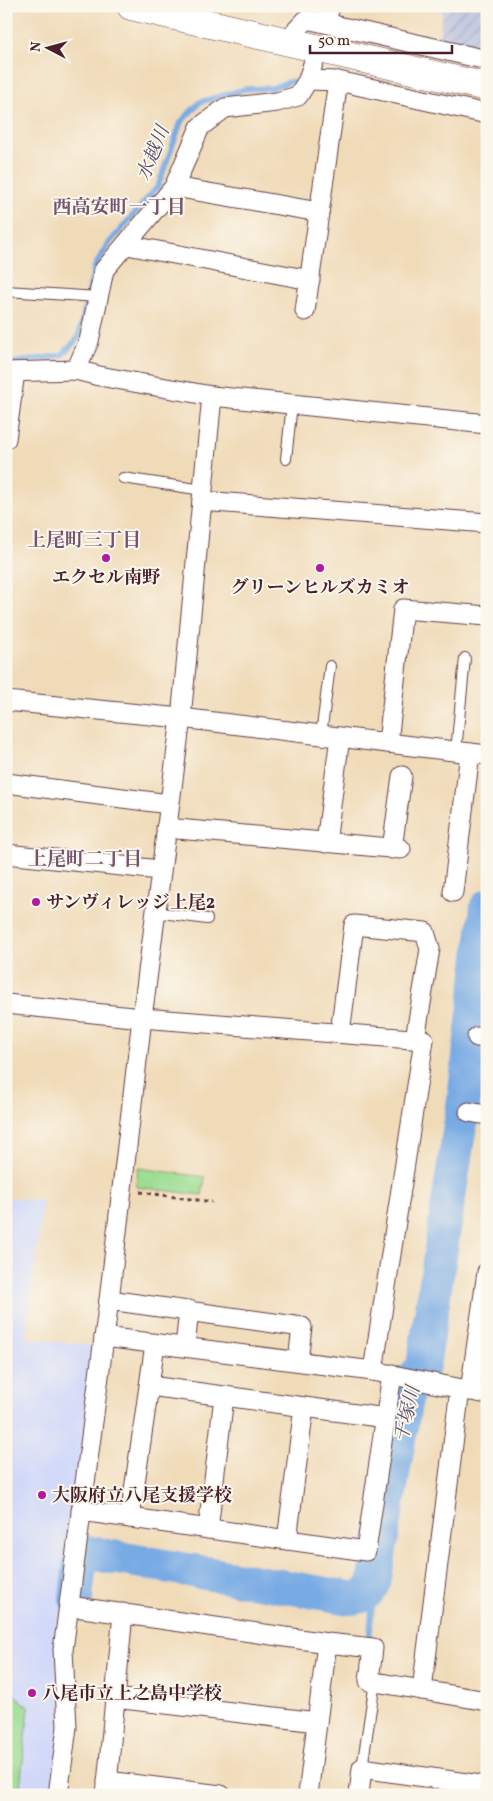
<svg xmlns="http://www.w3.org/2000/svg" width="493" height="1801" font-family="Vollkorn,'Noto Serif JP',serif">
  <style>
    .built { fill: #d1d9f9 }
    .industrial { fill: url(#industrial-furrows) }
    .park { fill: #9ddd93; stroke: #747e5f }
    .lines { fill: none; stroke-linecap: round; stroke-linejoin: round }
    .stream { stroke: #78aae4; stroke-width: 5.5 }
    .river { stroke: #78aae4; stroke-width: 34 }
    .service-casing { stroke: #633b40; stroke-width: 12 }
    .minor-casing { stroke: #633b40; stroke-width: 21 }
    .trunk-casing { stroke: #633b40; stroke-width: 29 }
    .path { stroke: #633b40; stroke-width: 3; stroke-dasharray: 4 4; stroke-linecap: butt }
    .service { stroke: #fff; stroke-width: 10 }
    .minor { stroke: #fff; stroke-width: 19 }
    .trunk { stroke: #fff; stroke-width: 28 }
    .poi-dot { fill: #b5179e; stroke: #fbf7ec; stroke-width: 2 }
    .labels { text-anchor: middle; stroke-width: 4; stroke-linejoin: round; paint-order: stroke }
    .poi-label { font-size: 18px; font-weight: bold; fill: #4a1f2b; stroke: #fbf7ec; text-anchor: start }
    .water-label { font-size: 19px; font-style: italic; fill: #5a506c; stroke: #fbf7ec }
    .neighbourhood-label { font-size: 19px; font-weight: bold; fill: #735471; stroke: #fbf7ec }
  </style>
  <defs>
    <pattern id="industrial-furrows" width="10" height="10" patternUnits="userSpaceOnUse" patternTransform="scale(1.25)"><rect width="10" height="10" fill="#bbc3de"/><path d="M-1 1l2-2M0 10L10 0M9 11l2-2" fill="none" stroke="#a2a7bf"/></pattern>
  </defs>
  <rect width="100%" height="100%" fill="#fbf7ec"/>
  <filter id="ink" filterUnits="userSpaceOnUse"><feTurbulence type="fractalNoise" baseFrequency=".02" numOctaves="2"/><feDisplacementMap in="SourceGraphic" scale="10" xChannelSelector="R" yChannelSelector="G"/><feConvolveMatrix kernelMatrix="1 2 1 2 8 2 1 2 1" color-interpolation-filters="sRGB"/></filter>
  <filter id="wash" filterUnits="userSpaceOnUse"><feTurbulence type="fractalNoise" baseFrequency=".0096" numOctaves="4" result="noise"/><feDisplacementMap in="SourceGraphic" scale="20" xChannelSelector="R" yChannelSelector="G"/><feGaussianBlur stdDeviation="1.12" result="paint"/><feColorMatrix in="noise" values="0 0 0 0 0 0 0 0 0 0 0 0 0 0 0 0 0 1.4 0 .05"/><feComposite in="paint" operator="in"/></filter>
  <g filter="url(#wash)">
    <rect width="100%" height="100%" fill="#f0dbb9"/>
    <path class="built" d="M6,1197L43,1201L26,1338L97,1346L54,1795H6Z"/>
    <path class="industrial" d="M443,6H487V49L439,40Z"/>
    <g class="park">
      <path d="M138,1168L205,1177L202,1195L136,1187Z"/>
      <path d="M6,1688L29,1707L19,1795H6Z"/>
    </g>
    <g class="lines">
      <g class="stream">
        <path d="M11,363L62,355L78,338L95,266L110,242L158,186L181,122L200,102L245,89L271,88L292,81"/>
        <path d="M369,1644L374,1584"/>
      </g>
      <path class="river" d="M76,1598L80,1564L83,1556L90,1553L350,1598C363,1598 367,1594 374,1584L408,1387L423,1366L463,1106L487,906"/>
    </g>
  </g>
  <g filter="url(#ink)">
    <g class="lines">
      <g class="service-casing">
        <g id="service">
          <path d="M6,291L98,297"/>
          <path d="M286,459L292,404"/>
          <path d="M123,478L203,490"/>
          <path d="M321,735L330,666"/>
          <path d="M456,751L465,658"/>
          <path d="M155,912L207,919"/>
          <path d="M362,1768L375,1682"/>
        </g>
      </g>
      <g class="minor-casing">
        <g id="minor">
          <path d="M326,23L330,6"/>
          <path d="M287,40L307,19L487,60"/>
          <path d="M308,80L338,81L487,114"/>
          <path d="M174,187L319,212"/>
          <path d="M127,245L310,280"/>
          <path d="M305,311L338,81"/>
          <path d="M76,370L89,341L104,270L174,187L200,127L225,108L277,102L298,96L308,80L318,48"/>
          <path d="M6,372L76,370L99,376L212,396L487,424"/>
          <path d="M6,439L15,372"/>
          <path d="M202,501L487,523"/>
          <path d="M6,701L181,718L487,755"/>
          <path d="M388,743L403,609L487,616"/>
          <path d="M6,783L169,804"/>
          <path d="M166,828L401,849"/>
          <path d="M326,843L340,737"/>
          <path d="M392,849L402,776"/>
          <path d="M6,854L160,870"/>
          <path d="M453,892L470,753"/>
          <path d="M6,1004L142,1018L424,1040L373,1371"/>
          <path d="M340,1033L354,925L425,932L430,949L415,1039"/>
          <path d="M477,1037L487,1038"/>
          <path d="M469,1112L487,1115"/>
          <path d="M109,1300L302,1327L298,1361"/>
          <path d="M104,1337L373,1371L487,1394"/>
          <path d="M185,1347L189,1310"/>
          <path d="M150,1386L386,1418"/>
          <path d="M470,1391L487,1272"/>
          <path d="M81,1511L366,1551L392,1374"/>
          <path d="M130,1518L155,1344"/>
          <path d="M208,1529L224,1397"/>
          <path d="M287,1540L304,1407"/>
          <path d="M69,1606L327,1643"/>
          <path d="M422,1690L460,1389"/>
          <path d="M115,1698L317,1722"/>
          <path d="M107,1781L221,1795"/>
          <path d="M58,1795L67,1727L63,1650L109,1300L142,1018L181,718L212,396"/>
          <path d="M106,1795L123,1613"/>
          <path d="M308,1795L327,1643L373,1648L369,1681L487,1701"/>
          <path d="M359,1795L362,1768L487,1786"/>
        </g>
      </g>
      <g class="trunk-casing">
        <path id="trunk" d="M131,6L487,87"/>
      </g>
      <path class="path" d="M140,1192L212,1202"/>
      <use href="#service" class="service"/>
      <use href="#minor" class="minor"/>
      <use href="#trunk" class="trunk"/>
    </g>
  </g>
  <g class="poi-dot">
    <circle cx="106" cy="558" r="5"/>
    <circle cx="320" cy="568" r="5"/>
    <circle cx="36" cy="902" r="5"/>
    <circle cx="42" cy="1495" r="5"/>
    <circle cx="32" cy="1693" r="5"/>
  </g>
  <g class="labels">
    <g class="poi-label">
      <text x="106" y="583" text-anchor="middle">エクセル南野</text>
      <text x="320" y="593" text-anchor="middle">グリーンヒルズカミオ</text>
      <text x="46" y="908">サンヴィレッジ上尾2</text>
      <text x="52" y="1501">大阪府立八尾支援学校</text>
      <text x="42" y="1699">八尾市立上之島中学校</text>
    </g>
    <g class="water-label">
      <text transform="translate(152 153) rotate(-68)" y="7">水越川</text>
      <text transform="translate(406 1414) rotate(-77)" y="7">千塚川</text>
    </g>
    <g class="neighbourhood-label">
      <text x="119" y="213">西高安町一丁目</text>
      <text x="84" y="546">上尾町三丁目</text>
      <text x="85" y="865">上尾町二丁目</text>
    </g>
  </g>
  <rect width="493" height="1801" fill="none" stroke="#fbf7ec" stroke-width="25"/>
  <g transform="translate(48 48) rotate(276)" stroke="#fbf7ec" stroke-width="4" paint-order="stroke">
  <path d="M0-4L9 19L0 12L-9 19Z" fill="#4a1f2b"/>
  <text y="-8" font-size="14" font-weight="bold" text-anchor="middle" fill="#4a1f2b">N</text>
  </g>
  <path d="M310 45v8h142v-8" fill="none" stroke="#4a1f2b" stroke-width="2.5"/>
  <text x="318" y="45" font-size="15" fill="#4a1f2b" stroke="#fbf7ec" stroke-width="4" paint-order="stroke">50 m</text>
</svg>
